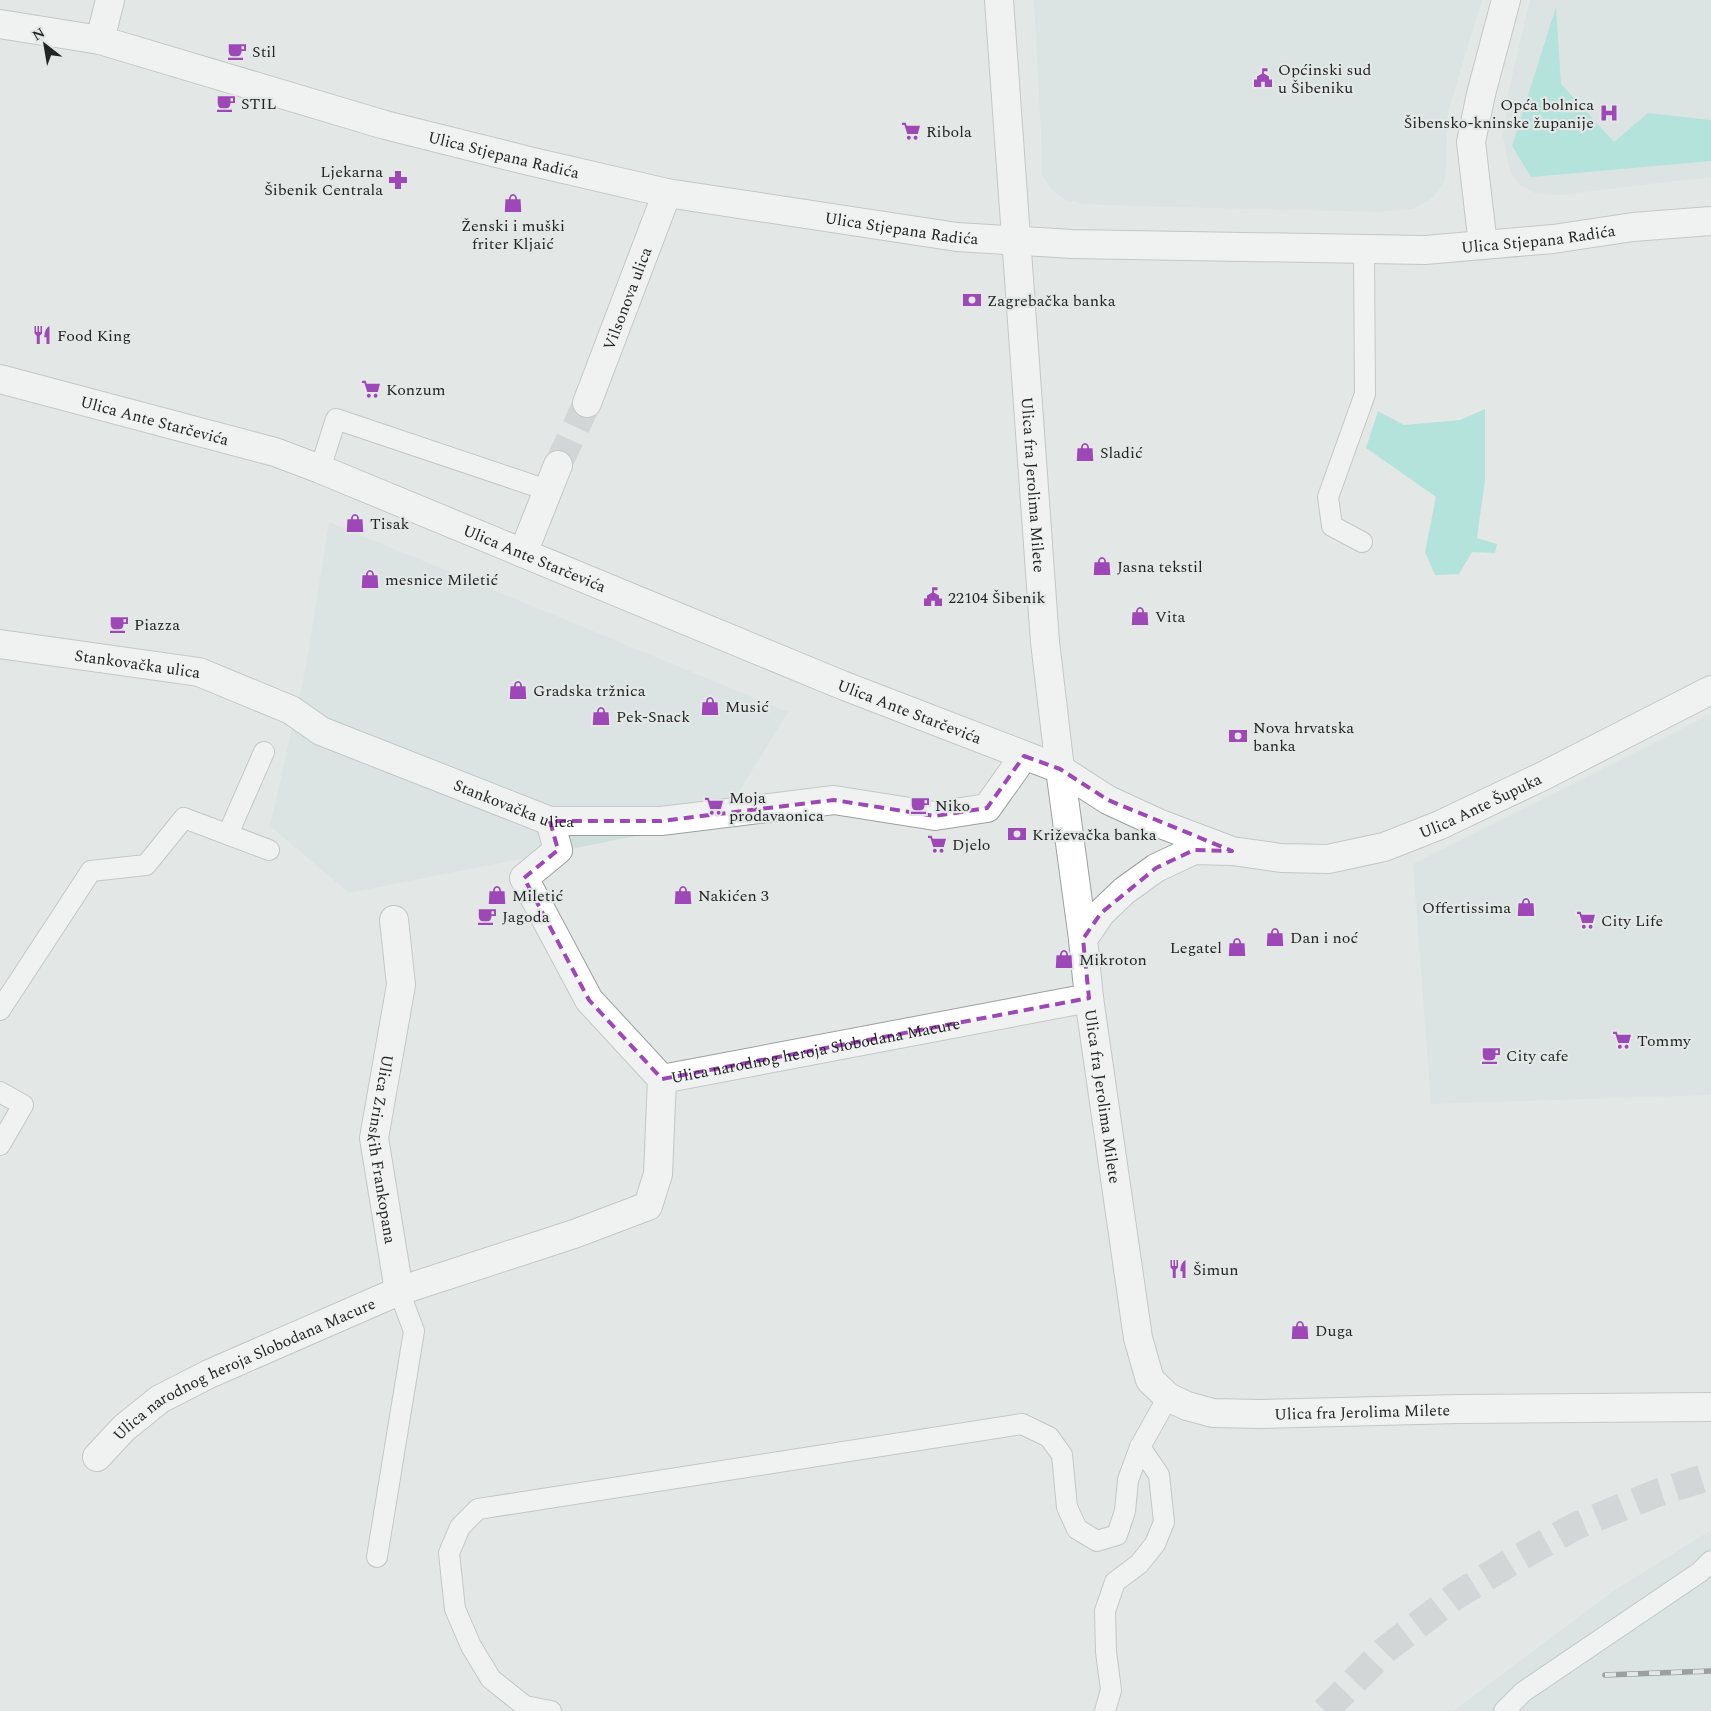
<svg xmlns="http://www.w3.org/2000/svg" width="1711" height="1711" font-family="Spectral,serif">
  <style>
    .built { fill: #d1dfdc }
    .green { fill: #7bdecc }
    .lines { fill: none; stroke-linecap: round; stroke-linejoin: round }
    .street-tunnel { stroke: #bdc1c0; stroke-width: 28; stroke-dasharray: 28 14; stroke-linecap: butt }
    .primary-tunnel { stroke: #bdc1c0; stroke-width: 28; stroke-dasharray: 28 14; stroke-linecap: butt }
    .lane-casing { stroke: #9ba09e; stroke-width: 22 }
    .street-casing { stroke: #9ba09e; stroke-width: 30 }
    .secondary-casing { stroke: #9ba09e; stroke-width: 30 }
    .lane { stroke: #fff; stroke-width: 20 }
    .street { stroke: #fff; stroke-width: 28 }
    .secondary { stroke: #fff; stroke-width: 28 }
    .rail-casing { stroke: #464848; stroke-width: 5.5 }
    .rail { stroke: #e3e8e7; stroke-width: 4; stroke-dasharray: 11; stroke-linecap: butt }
    .marked { fill: none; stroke: #9d48b6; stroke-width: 4; stroke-dasharray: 10 6; stroke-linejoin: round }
    .labels { text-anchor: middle; stroke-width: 4.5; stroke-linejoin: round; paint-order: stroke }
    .poi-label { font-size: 16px; fill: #232424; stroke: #e3e8e7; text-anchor: start }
    .street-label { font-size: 16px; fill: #232424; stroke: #e3e8e7 }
  </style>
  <rect width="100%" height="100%" fill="#e3e8e7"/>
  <g class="built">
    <path d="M1034,0H1482L1448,112L1445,180L1434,197L1413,209L1377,212L1133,206L1084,204L1066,200L1052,190L1042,175L1041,133Z"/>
    <path d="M1530,0H1711V178L1674,181L1561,195L1537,194L1519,185L1511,173L1506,154L1503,136L1509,89Z"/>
    <path d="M329,522L576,624L788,712L722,819L349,893L270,826L306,667Z"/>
    <path d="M1711,714V1095L1431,1104L1413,864Z"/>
    <path d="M1711,1530V1711H1453L1612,1592Z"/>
  </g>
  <g class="green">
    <path d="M1556,7L1561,84L1614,142L1648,113L1711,120V161L1531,177L1512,146Z"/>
    <path d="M1485,409V480L1477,538L1497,544L1495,553L1472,552L1459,574L1435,575L1425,552L1436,497L1366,448L1378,411L1404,425L1460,420Z"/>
  </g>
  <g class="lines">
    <path class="street-tunnel" d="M558,465L587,403"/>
    <path class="primary-tunnel" d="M1325,1711L1385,1650L1454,1597L1511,1562L1576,1526L1657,1493L1711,1476"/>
    <g class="lane-casing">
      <g id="lane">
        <path d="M320,469L336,419L547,490"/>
        <path d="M1362,542L1332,526L1328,497L1365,394L1364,249"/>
        <path d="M228,834L264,752"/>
        <path d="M0,1010L91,871L146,865L184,818L269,850"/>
        <path d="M0,1092L23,1105L0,1145"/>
        <path d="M377,1557L414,1331L399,1291"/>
        <path d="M551,1711L525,1706L491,1679L471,1646L455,1609L449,1553L460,1527L478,1509L1022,1424L1049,1437L1062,1455L1067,1507L1077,1529L1097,1541L1117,1535L1125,1511L1128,1480L1140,1447L1168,1397"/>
        <path d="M1105,1711L1111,1690L1106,1652L1105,1611L1115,1582L1139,1564L1155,1544L1164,1522L1159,1475L1140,1447"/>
        <path d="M1504,1711L1523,1692L1700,1572L1711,1561"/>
      </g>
    </g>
    <g class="street-casing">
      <g id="street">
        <path d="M100,40L110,0"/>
        <path d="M1483,245L1471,142L1481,94L1506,0"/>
        <path id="s1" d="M587,403L667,193"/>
        <path d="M523,553L558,465"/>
        <path id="s2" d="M0,644L199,672L291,710L321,731L550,821H661L834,800L935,816L987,808L1024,756"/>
        <path id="s3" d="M1060,769L1083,939L1089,998L1138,1338L1150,1380L1168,1397L1187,1406L1213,1413L1260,1414L1458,1409L1711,1407"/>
        <path d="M550,821L558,850L524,878L589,1000L662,1079"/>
        <path id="s4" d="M394,920L401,985L374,1138L399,1291"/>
        <path d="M1083,939L1101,913L1124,891L1156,868L1194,850L1230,851"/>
        <path id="s5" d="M97,1457L124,1428L160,1399L209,1374L399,1291L574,1234L648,1206L658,1174L662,1079L1089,998"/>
      </g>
    </g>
    <g class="secondary-casing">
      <g id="secondary">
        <path id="s6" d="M999,0L1045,642L1060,769"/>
        <path id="s7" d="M0,24L100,40L385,125L529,161L667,193L957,237L1072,244L1425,250L1553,239L1633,227L1711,221"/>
        <path id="s8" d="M0,379L275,452L320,469L842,685L1060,769L1108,800L1158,823L1232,851L1281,858L1328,859L1384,847L1440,825L1543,776L1711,690"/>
      </g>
    </g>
    <use href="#lane" class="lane"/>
    <use href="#street" class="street"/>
    <use href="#secondary" class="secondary"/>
    <g class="rail-casing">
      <path id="rail" d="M1605,1675L1711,1671"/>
    </g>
    <use href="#rail" class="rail"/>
  </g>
  <path d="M0 0H1711V1711H0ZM1024,756L1060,769L1108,800L1232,851L1194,850L1156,868L1101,913L1083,939L1089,998L662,1079L589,1000L524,878L558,850L550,821H661L834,800L935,816L987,808Z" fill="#e3e8e7" fill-opacity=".55" fill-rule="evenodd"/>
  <path class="marked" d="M1024,756L1060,769L1108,800L1232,851L1194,850L1156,868L1101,913L1083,939L1089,998L662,1079L589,1000L524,878L558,850L550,821H661L834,800L935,816L987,808Z"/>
  <defs>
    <g id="cafe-bare" transform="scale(1.5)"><path d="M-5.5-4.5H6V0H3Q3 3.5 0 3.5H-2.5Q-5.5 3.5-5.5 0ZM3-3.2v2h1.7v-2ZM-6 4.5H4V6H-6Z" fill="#9d48b6" stroke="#e3e8e7" stroke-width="2.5" paint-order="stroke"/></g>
    <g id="civic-bare" transform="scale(1.5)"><path d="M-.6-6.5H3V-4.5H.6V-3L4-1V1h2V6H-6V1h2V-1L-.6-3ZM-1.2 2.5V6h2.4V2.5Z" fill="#9d48b6" stroke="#e3e8e7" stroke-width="2.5" paint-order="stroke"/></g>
    <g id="hospital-bare" transform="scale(1.5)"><path d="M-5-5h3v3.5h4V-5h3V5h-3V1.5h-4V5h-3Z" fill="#9d48b6" stroke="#e3e8e7" stroke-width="2.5" paint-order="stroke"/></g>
    <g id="supermarket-bare" transform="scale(1.5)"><path d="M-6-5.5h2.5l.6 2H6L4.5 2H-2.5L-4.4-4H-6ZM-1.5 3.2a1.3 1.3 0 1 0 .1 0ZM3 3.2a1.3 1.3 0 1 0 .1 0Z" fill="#9d48b6" stroke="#e3e8e7" stroke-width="2.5" paint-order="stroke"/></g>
    <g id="pharmacy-bare" transform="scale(1.5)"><path d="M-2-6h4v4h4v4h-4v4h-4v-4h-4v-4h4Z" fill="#9d48b6" stroke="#e3e8e7" stroke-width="2.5" paint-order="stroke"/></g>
    <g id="shop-bare" transform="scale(1.5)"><path d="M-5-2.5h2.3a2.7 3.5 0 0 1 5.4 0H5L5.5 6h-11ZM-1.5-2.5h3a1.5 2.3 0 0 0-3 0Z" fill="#9d48b6" stroke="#e3e8e7" stroke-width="2.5" paint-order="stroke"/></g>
    <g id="bank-bare" transform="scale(1.5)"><path d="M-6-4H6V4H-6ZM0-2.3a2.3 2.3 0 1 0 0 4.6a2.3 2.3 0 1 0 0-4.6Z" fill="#9d48b6" stroke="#e3e8e7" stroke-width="2.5" paint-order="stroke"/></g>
    <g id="restaurant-bare" transform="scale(1.5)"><path d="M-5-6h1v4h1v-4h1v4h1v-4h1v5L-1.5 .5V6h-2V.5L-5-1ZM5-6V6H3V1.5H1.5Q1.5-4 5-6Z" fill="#9d48b6" stroke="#e3e8e7" stroke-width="2.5" paint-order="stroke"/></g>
  </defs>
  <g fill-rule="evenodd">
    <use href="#cafe-bare" x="237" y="51"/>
    <use href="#civic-bare" x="1263" y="78"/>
    <use href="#cafe-bare" x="226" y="103"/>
    <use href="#hospital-bare" x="1609" y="113"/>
    <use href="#supermarket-bare" x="911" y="131"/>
    <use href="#pharmacy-bare" x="398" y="180"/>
    <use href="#shop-bare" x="513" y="203"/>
    <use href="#bank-bare" x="972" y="300"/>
    <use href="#restaurant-bare" x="42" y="335"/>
    <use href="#supermarket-bare" x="371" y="389"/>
    <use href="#shop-bare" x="1085" y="452"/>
    <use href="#shop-bare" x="355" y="523"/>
    <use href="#shop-bare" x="1102" y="566"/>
    <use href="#shop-bare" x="370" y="579"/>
    <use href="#civic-bare" x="933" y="597"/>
    <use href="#shop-bare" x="1140" y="616"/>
    <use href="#cafe-bare" x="119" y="624"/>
    <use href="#shop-bare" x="518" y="690"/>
    <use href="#shop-bare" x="710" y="706"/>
    <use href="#shop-bare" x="601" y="716"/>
    <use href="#bank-bare" x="1238" y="736"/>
    <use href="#cafe-bare" x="920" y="805"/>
    <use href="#supermarket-bare" x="714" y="806"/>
    <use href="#bank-bare" x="1017" y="834"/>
    <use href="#supermarket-bare" x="937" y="844"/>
    <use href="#shop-bare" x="497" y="895"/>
    <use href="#shop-bare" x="683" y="895"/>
    <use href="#shop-bare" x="1526" y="907"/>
    <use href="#cafe-bare" x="487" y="916"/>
    <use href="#supermarket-bare" x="1586" y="920"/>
    <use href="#shop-bare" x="1275" y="937"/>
    <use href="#shop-bare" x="1237" y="947"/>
    <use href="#shop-bare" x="1064" y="959"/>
    <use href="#supermarket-bare" x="1622" y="1040"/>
    <use href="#cafe-bare" x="1491" y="1055"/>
    <use href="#restaurant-bare" x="1178" y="1269"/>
    <use href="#shop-bare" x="1300" y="1330"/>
  </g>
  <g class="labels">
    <g class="poi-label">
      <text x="252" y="57">Stil</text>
      <text x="1278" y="75">Općinski sud<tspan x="1278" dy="18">u Šibeniku</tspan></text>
      <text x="241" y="109">STIL</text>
      <text x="1594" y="110" text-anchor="end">Opća bolnica<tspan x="1594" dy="18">Šibensko-kninske županije</tspan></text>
      <text x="926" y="137">Ribola</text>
      <text x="383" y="177" text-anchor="end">Ljekarna<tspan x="383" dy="18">Šibenik Centrala</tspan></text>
      <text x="513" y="231" text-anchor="middle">Ženski i muški<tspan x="513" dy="18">friter Kljaić</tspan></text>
      <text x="987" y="306">Zagrebačka banka</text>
      <text x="57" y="341">Food King</text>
      <text x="386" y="395">Konzum</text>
      <text x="1100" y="458">Sladić</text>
      <text x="370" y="529">Tisak</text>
      <text x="1117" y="572">Jasna tekstil</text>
      <text x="385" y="585">mesnice Miletić</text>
      <text x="948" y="603">22104 Šibenik</text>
      <text x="1155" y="622">Vita</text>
      <text x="134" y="630">Piazza</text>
      <text x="533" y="696">Gradska tržnica</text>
      <text x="725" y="712">Musić</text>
      <text x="616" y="722">Pek-Snack</text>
      <text x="1253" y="733">Nova hrvatska<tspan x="1253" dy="18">banka</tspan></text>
      <text x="729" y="803">Moja<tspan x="729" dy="18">prodavaonica</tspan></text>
      <text x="935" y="811">Niko</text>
      <text x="1032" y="840">Križevačka banka</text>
      <text x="952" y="850">Djelo</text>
      <text x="512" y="901">Miletić</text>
      <text x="698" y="901">Nakićen 3</text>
      <text x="1511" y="913" text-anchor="end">Offertissima</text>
      <text x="502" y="922">Jagoda</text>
      <text x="1601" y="926">City Life</text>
      <text x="1290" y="943">Dan i noć</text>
      <text x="1222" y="953" text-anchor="end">Legatel</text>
      <text x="1079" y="965">Mikroton</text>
      <text x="1637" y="1046">Tommy</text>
      <text x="1506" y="1061">City cafe</text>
      <text x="1193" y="1275">Šimun</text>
      <text x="1315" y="1336">Duga</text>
    </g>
    <g class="street-label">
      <text dy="6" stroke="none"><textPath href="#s7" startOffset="521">Ulica Stjepana Radića</textPath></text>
      <text dy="6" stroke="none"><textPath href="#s7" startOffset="926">Ulica Stjepana Radića</textPath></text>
      <text dy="6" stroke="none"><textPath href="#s7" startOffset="1564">Ulica Stjepana Radića</textPath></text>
      <text dy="6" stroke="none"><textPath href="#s1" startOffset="112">Vilsonova ulica</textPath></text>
      <text dy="6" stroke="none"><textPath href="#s8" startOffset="160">Ulica Ante Starčevića</textPath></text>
      <text dy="6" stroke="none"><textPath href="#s6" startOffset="486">Ulica fra Jerolima Milete</textPath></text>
      <text dy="6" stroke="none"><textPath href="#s8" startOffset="565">Ulica Ante Starčevića</textPath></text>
      <text dy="6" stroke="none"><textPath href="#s2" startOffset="139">Stankovačka ulica</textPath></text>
      <text dy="6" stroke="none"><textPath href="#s8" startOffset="970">Ulica Ante Starčevića</textPath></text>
      <text dy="6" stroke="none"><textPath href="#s2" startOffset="544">Stankovačka ulica</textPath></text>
      <text dy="6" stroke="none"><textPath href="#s8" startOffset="1581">Ulica Ante Šupuka</textPath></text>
      <text dy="6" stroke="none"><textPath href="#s5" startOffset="896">Ulica narodnog heroja Slobodana Macure</textPath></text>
      <text dy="6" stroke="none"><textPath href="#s3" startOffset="330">Ulica fra Jerolima Milete</textPath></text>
      <text dy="6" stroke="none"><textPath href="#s4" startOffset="232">Ulica Zrinskih Frankopana</textPath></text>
      <text dy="6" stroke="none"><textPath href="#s5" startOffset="174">Ulica narodnog heroja Slobodana Macure</textPath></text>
      <text dy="6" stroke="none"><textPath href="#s3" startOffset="840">Ulica fra Jerolima Milete</textPath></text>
    </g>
  </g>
  <g transform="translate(45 45) rotate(329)" stroke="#e3e8e7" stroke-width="4" paint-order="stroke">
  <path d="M0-4L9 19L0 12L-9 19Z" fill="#232424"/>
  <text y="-8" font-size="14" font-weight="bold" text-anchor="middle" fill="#232424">N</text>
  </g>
</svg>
